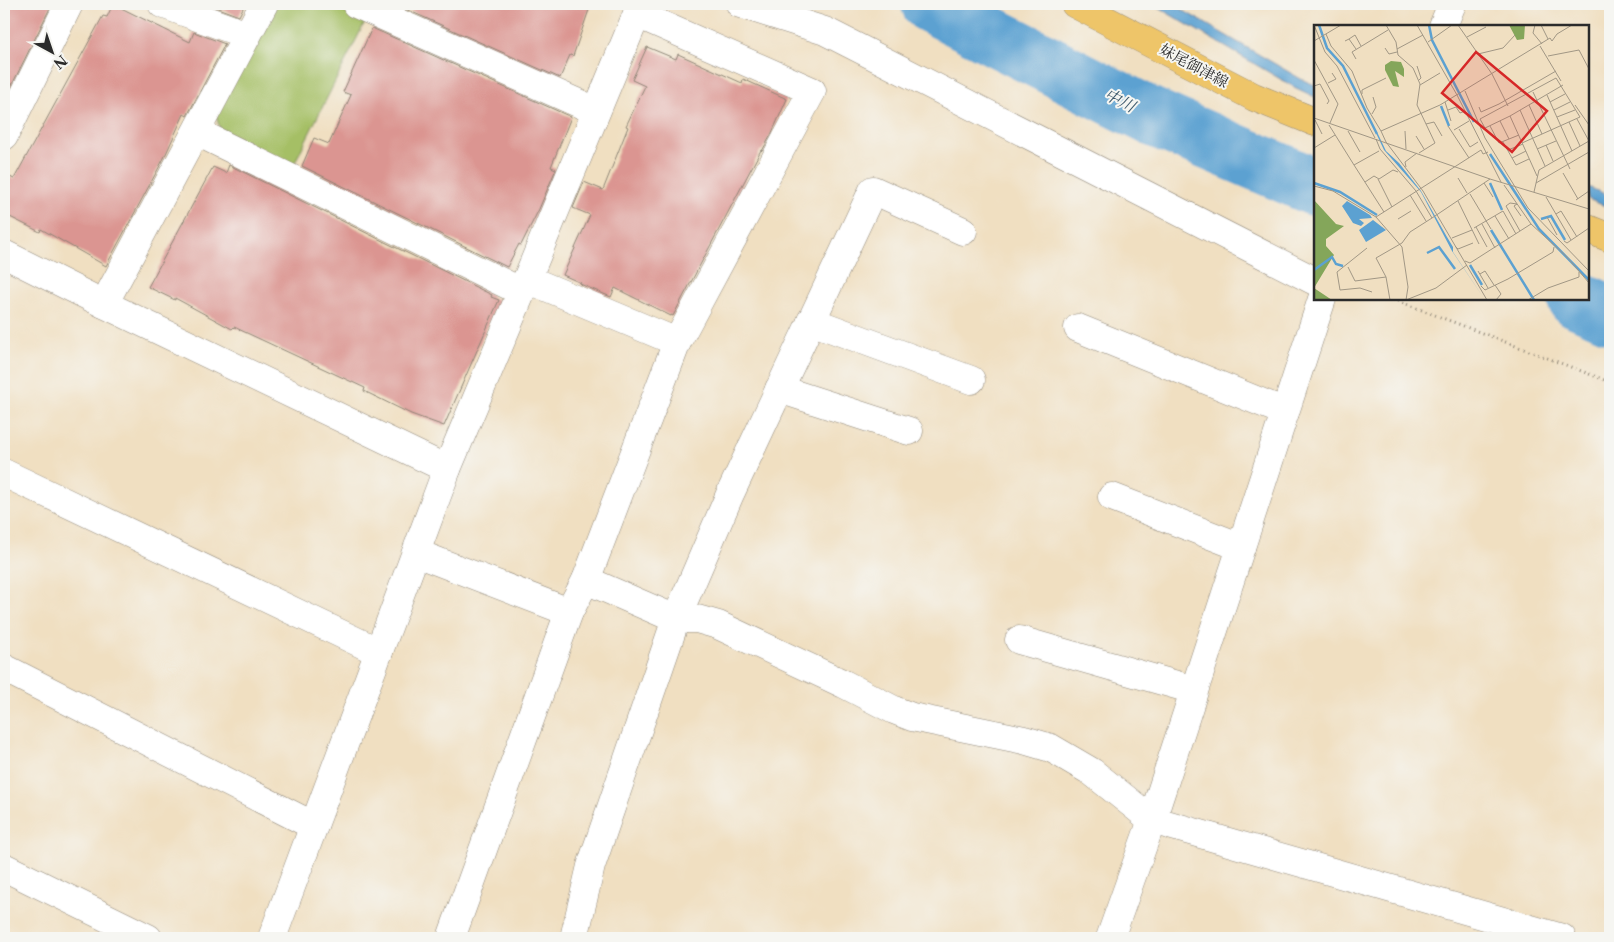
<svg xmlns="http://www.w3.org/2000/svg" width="1614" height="942" font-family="'Libre Caslon Text','Noto Serif JP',serif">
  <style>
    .green { fill: #a5bf65; stroke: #687548 }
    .water { fill: #5ca1d1; stroke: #44667e }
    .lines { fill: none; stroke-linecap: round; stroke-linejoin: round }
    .river { stroke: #5ca1d1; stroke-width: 58 }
    .building { fill: #db9591 }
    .minor-casing { stroke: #8e8576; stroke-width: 29 }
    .primary-casing { stroke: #8e8576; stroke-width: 29 }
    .path { stroke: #8e8576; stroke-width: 3; stroke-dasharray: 1 4; stroke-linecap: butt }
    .minor { stroke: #fff; stroke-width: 28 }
    .primary { stroke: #eec569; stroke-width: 28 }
    .labels { text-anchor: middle; stroke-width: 4; stroke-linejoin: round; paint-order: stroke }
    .street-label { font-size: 15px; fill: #2b2b2b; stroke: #f6f6f2 }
    .water-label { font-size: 16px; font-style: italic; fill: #3f5a6d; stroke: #f6f6f2 }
    .inset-river { fill: none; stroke: #5ca1d1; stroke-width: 2.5 }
    .inset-road { fill: none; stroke: #a19785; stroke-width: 1 }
    .view { fill: #d62828; fill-opacity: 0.15; stroke: #d62828; stroke-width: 2.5 }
    .inset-edge { fill: none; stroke: #2b2b2b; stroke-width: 2.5 }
  </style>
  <rect width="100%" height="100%" fill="#f6f6f2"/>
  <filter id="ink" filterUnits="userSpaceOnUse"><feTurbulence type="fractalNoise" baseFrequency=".02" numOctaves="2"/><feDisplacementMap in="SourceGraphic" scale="10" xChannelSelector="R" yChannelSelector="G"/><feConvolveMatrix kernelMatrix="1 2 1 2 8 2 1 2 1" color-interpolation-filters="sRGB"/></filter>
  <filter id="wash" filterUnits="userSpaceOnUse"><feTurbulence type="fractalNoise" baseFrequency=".0096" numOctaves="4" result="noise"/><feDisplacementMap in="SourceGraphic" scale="20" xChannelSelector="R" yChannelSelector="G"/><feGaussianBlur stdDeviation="1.12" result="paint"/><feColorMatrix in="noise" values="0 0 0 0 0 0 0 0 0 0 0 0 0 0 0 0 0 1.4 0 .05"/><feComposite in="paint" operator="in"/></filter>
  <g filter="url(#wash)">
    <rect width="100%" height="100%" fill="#f0dfc1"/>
    <path class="green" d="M275,4H327L366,20L293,166L220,130L216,115Z"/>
    <g class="water">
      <path d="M1152,4H1172L1301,79L1315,85V97L1294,87Z"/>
      <path d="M1588,187L1610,196V208L1588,199Z"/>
    </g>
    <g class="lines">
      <g class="river">
        <path d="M930,4L1152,117L1315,187"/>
        <path d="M1576,299L1610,314"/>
      </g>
    </g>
    <g id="blocks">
      <g class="building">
        <path d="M4,4H52L4,101Z"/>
        <path d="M113,4L190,42L194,32L225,44L187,116L184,114L164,158L106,266L41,229L40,232L4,214V174L14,179L103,16L107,17Z"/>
        <path d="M207,4H245L239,16Z"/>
        <path d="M394,4H591L573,56L570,55L560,78Z"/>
        <path d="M372,28L571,117L551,167L556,169L539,209L521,245L519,244L507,267L302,166L314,138L329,144L351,95L343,92Z"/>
        <path d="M647,47L676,59L678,54L742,83L743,79L787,99L771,135L762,151L761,150L673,316L671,315V316L615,288L611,297L580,284L581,283L563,275L590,215L573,208L584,182L603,190L628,127L626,126L645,86L632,80Z"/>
        <path d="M229,165L492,295L491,297L499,300L444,426L411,414L364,391L365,388L234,327L232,329L175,298V300L148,287L213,167L226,173Z"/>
      </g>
    </g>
  </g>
  <g filter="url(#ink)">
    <use href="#blocks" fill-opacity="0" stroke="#8e8576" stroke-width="1"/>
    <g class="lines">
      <g class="minor-casing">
        <g id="minor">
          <path d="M162,4L247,35"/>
          <path d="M356,4L596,111"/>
          <path d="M740,4L825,31L1315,281"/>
          <path d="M1443,26L1452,4"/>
          <path d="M197,132L522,292"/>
          <path d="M4,136L69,4"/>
          <path d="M4,254L104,304L447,469L272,938"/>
          <path d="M527,279L677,342"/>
          <path d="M104,304L264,4"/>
          <path d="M811,321L971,380"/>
          <path d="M1078,328L1285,412"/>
          <path d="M779,389L909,431"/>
          <path d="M447,469L527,279L641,4"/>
          <path d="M4,473L379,652"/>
          <path d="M1112,497L1241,547"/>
          <path d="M416,553L569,612"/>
          <path d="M586,580L676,619H697L718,625L844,684L894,710L912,717L1024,740L1051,748L1092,772L1152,820L1562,938"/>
          <path d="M1019,640L1194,690"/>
          <path d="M4,668L314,826"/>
          <path d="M4,867L148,938"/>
          <path d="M451,938L569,612L586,580L677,342L812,91L637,14"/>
          <path d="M574,938L591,866L676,619L730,494L873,190L963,231"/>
          <path d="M1110,938L1152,820L1322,299"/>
        </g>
      </g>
      <g class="primary-casing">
        <g id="primary">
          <path d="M1075,4L1254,97L1315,122"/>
          <path d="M1588,229L1610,238"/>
        </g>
      </g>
      <path class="path" d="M1393,299L1610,382"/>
      <use href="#minor" class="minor"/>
      <use href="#primary" class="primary"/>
    </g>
  </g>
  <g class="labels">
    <g class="street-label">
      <text transform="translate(1194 66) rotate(28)" y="5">妹尾御津線</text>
    </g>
    <g class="water-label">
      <text transform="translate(1120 100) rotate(27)" y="6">中川</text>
    </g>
  </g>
  <g transform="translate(1314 25)">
    <rect width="275" height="275" fill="#f0dfc1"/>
    <path d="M195,0H211L210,14L203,15ZM77,36L87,37L90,44V52L81,46L85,62L79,61L71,45V40ZM0,175L22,199L30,201L12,214V221L20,230L0,263L18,275H0Z" fill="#84a65a"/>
    <path d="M61,106L64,109L72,126L85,138L107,166L133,212L139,222V227L171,275L138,226L107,167L70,125ZM33,176L56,190L58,193L45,194L50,198L47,201L39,198L28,181ZM59,195L72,205L52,217L45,205Z" fill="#5ca1d1"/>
    <path class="inset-river" d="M5,0L13,23L29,41L63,109M115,0L118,15L160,97M127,81L135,101M176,129L225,204L275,255M0,158L26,167L63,190M176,158L188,185M227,194L237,191L251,215M177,205L220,275M113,228L125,222L141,244M156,240L168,260M0,245L18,232L22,239L29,241"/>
    <path class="inset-road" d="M0,0L11,27L23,41L61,113M72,0L82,17L84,30L99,43L106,59L103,80L121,118L105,128M103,0L143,70L187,157M144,0L178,49L194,81M221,0L219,8L228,19M227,0L234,14M12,9L17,21L38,46L53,83L67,106M153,12L172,2M35,14L41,10L47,21M0,16L27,0M31,16L35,14L42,24M114,17L138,0M226,21L247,56M71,23L75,29L83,27M83,24L109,10M164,29L189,23L201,10M234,31L265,25L275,44M42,34L38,27L74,5M0,35L24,79L16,98M103,41L107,53L105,55M14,58L22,54L18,48M106,60L126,48M0,61L6,59L15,76L13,79M151,66L171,113L214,183L275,246M219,67L256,144M48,69V65L72,53M233,70L258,126M131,77L137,96M236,77L251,69M215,80L228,109M261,80L275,100M165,82L167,87L185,79L242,46M134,85L142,82L146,88L151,86M206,85L231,141M240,85L256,77M58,89L62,82L59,72M243,92L261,85M0,93L176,154L275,184M263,94L275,116M1,95L8,109M186,96L195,114M255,97L266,121M112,99L120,97L128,111M15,100L40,140L65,126M134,101L155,133M176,101L185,118L205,110M171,103L166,94L242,53L266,92L208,118M145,104L156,122L164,117M169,104L196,91M140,105L155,96M34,106L46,127M91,106L92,124M102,111L110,124M62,114L66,124L102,166L118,193L176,154M189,117L202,140L215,134M232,120L239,136M0,123L21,110M223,124L242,116M194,125L209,119M198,133L212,126M40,140L70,187M142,141L167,125L169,129L174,127M92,142L91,137L103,128M249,148L264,174M223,151L196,91L249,60M144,153L153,168M64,154L78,182M51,157L60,151L65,154L79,145L84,147M170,158L179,172M222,158L275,127M190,160L217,199L253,232L275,258M0,161L19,166L62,192M220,167L225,145L275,116M156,169L177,204M96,170L112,196M232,172L257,215M262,175L275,166M144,176L165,219M242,189L247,186L263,212M181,191L195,214M233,192L243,210M84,194L97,186M168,199L181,223M162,202L173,222M160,203L189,186L202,209M206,206L192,181L196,178L203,179L200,181L207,191M138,213L158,205M250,216L253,218L275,203M141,221L144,224L159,218M53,223L23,247L26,265L46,263L58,267M62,233L72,252L76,275M62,233L88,218L96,207L118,193M151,236L156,238L217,199M34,242L41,256L72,252M164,246L174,263M166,249L171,246L180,260M181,260L187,269L182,275M167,261L171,265L194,254L239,227L240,222M92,275L122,263L153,240M92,275L94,262L88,222L62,192L142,141M173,275L109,166L72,117L67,106L126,80L236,13L238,16L243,9L258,0M214,275L234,263L265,252V247"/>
    <path class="view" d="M162,27L233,86L198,127L128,68Z"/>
    <rect width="275" height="275" class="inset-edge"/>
  </g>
  <rect width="1614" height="942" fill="none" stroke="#f6f6f2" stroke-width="20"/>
  <g transform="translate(52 52) rotate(140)" stroke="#f6f6f2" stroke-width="4" paint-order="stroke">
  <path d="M0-4L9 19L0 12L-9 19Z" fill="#2b2b2b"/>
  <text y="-8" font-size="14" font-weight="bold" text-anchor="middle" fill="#2b2b2b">N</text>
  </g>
</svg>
